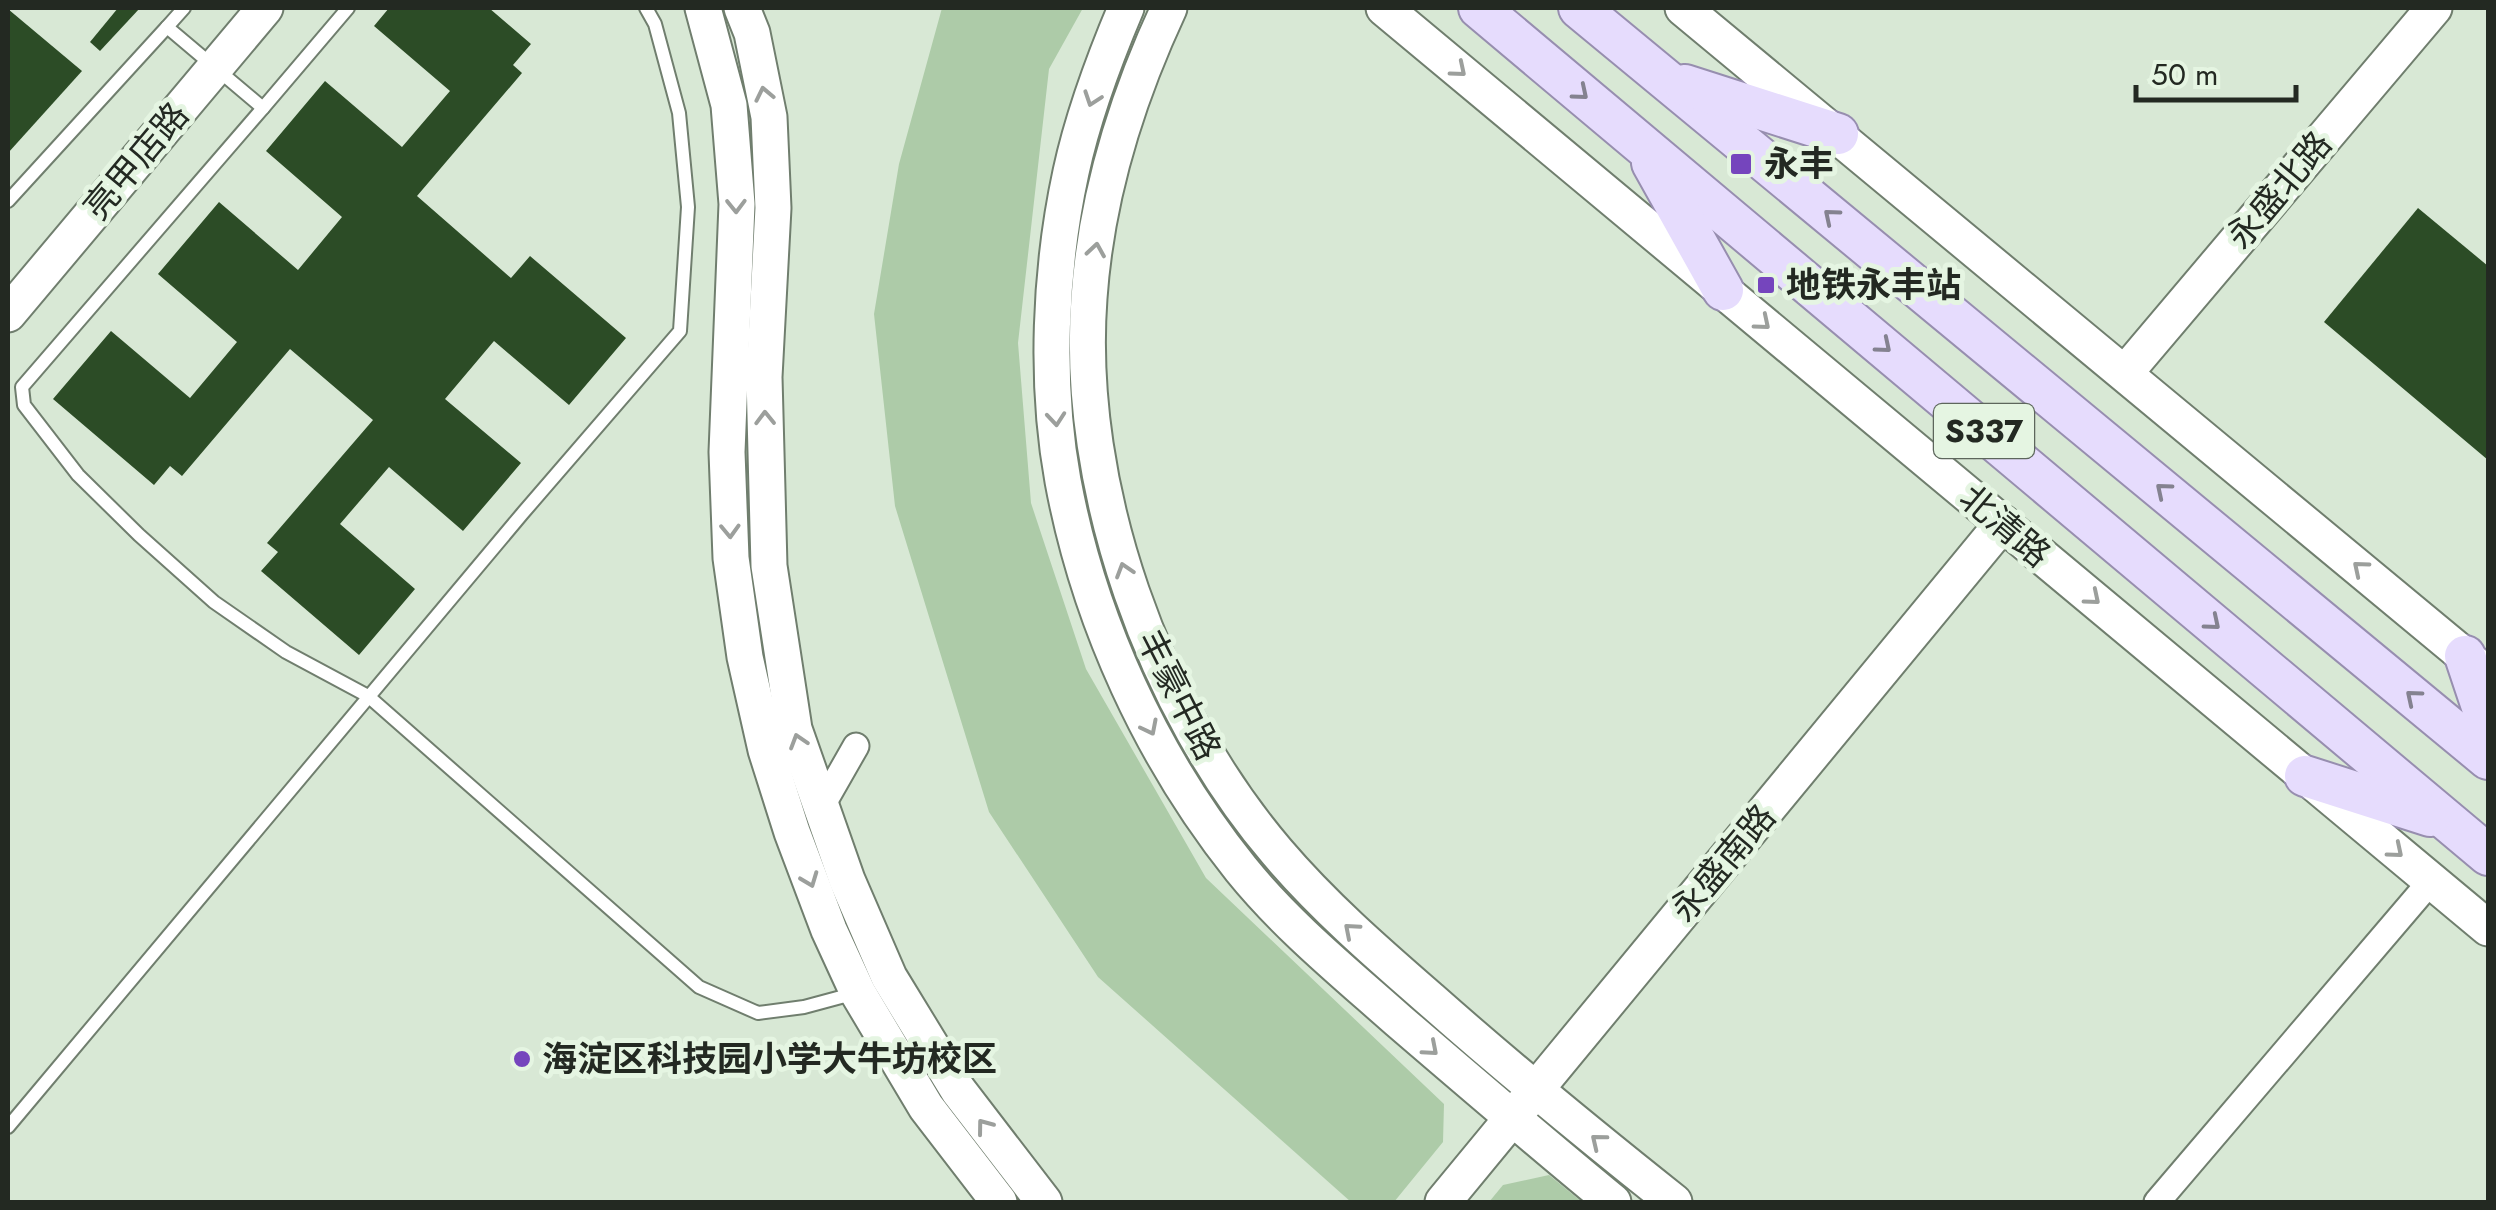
<svg xmlns="http://www.w3.org/2000/svg" width="2496" height="1210" font-family="Jost,'Noto Sans SC',sans-serif">
  <style>
    .green { fill: #adcba8 }
    .building { fill: #2c4c26 }
    .lines { fill: none; stroke-linecap: round; stroke-linejoin: round }
    .lane-casing { stroke: #707e6e; stroke-width: 16 }
    .street-casing { stroke: #707e6e; stroke-width: 29 }
    .secondary-casing { stroke: #707e6e; stroke-width: 39 }
    .primary-casing { stroke: #978eaf; stroke-width: 44 }
    .lane { stroke: #fff; stroke-width: 12 }
    .street { stroke: #fff; stroke-width: 25 }
    .secondary { stroke: #fff; stroke-width: 35 }
    .primary { stroke: #e6dcfd; stroke-width: 40 }
    .oneway { stroke: #9c9f9c }
    .oneway2 { stroke: #848290 }
    .poi-dot { fill: #7545bd; stroke: #e5f5e2; stroke-width: 4 }
    .labels { text-anchor: middle; stroke-width: 10; stroke-linejoin: round; paint-order: stroke }
    .shield { fill: #e5f5e2; stroke: #5d665c; stroke-width: 2.5 }
    .shield-label { font-size: 32px; font-weight: bold; fill: #232922 }
    .street-label { font-size: 35px; fill: #232922; stroke: #e5f5e2 }
    .poi-label { font-size: 35px; font-weight: bold; fill: #232922; stroke: #e5f5e2; text-anchor: start }
  </style>
  <rect width="100%" height="100%" fill="#d8e8d5"/>
  <g class="green">
    <path d="M942,8H1083L1049,69L1018,343L1031,503L1086,669L1206,878L1444,1104L1443,1142L1394,1202H1351L1098,977L989,812L895,506L874,314L899,164Z"/>
    <path d="M1549,1175L1582,1202H1489L1503,1185Z"/>
  </g>
  <g class="building">
    <path d="M118,8H140L100,51L90,42Z"/>
    <path d="M389,8H489L531,44L513,65L522,73L417,196L511,278L530,256L626,338L569,405L494,341L445,399L521,463L463,531L389,467L340,524L415,589L359,655L261,571L278,552L267,543L373,420L290,349L182,476L170,466L154,485L53,399L111,331L190,398L237,342L158,274L219,202L298,270L342,217L266,151L325,81L402,147L450,91L374,26Z"/>
    <path d="M8,9L82,71L8,153Z"/>
    <path d="M2418,208L2488,266V460L2324,322Z"/>
  </g>
  <g class="lines">
    <g class="lane-casing">
      <g id="lane">
        <path d="M184,8L167,27L263,108L348,8"/>
        <path d="M263,108L22,387L24,405L78,475L139,535L214,602L286,652L368,696L699,987L758,1013L804,1007L856,993"/>
        <path d="M8,201L167,27"/>
        <path d="M8,1127L522,514L680,331L688,207L679,113L655,24L646,8"/>
      </g>
    </g>
    <g class="street-casing">
      <g id="street">
        <path d="M820,809L856,746"/>
        <path d="M2157,1202L2431,881"/>
      </g>
    </g>
    <g class="secondary-casing">
      <g id="secondary">
        <path d="M703,8L729,105L737,204L727,452L731,558L745,657L766,750L792,832L829,930L858,993L926,1107L999,1202"/>
        <path d="M742,8L752,33L769,117L773,208L764,377L769,566L794,729L847,880L889,977L958,1090L1044,1202"/>
        <path d="M1126,8C1104,60 1083,116 1071,172C1050,269 1045,383 1063,481C1089,621 1152,758 1241,869C1287,926 1345,973 1399,1021C1470,1082 1541,1143 1613,1202"/>
        <path d="M1169,8C1127,98 1096,197 1089,298C1075,488 1154,708 1277,852C1323,906 1376,952 1430,999C1509,1069 1591,1136 1674,1202"/>
        <path d="M1384,8L2488,928"/>
        <path d="M1683,8L2484,672"/>
        <path d="M8,314L265,8"/>
        <path d="M2125,373L2434,8"/>
        <path d="M1443,1202L2003,523"/>
      </g>
    </g>
    <g class="primary-casing">
      <g id="primary">
        <path d="M1479,8L2488,855"/>
        <path d="M1579,8L2488,759"/>
        <path d="M1685,85L1838,134"/>
        <path d="M1652,163L1723,290"/>
        <path d="M2465,656L2488,725"/>
        <path d="M2305,776L2430,816"/>
      </g>
    </g>
    <use href="#lane" class="lane"/>
    <use href="#street" class="street"/>
    <use href="#secondary" class="secondary"/>
    <use href="#primary" class="primary"/>
  </g>
  <defs><path id="oneway-chevron" d="M-2-3.5L2.5 0L-2 3.5" fill="none" stroke-width="1.6" stroke-linecap="round" stroke-linejoin="round" transform="scale(2.5)"/></defs>
  <g class="oneway">
    <use href="#oneway-chevron" transform="translate(1459 70) rotate(40)"/>
    <use href="#oneway-chevron" transform="translate(764 94) rotate(-102)"/>
    <use href="#oneway-chevron" transform="translate(1092 99) rotate(109)"/>
    <use href="#oneway-chevron" transform="translate(736 206) rotate(89)"/>
    <use href="#oneway-chevron" transform="translate(1096 250) rotate(-81)"/>
    <use href="#oneway-chevron" transform="translate(1763 323) rotate(40)"/>
    <use href="#oneway-chevron" transform="translate(765 418) rotate(-91)"/>
    <use href="#oneway-chevron" transform="translate(1056 419) rotate(85)"/>
    <use href="#oneway-chevron" transform="translate(730 531) rotate(88)"/>
    <use href="#oneway-chevron" transform="translate(2360 568) rotate(-140)"/>
    <use href="#oneway-chevron" transform="translate(1124 570) rotate(-107)"/>
    <use href="#oneway-chevron" transform="translate(2093 598) rotate(40)"/>
    <use href="#oneway-chevron" transform="translate(1150 728) rotate(63)"/>
    <use href="#oneway-chevron" transform="translate(798 741) rotate(-107)"/>
    <use href="#oneway-chevron" transform="translate(2396 851) rotate(40)"/>
    <use href="#oneway-chevron" transform="translate(810 880) rotate(69)"/>
    <use href="#oneway-chevron" transform="translate(1351 930) rotate(-139)"/>
    <use href="#oneway-chevron" transform="translate(1431 1049) rotate(41)"/>
    <use href="#oneway-chevron" transform="translate(984 1126) rotate(-127)"/>
    <use href="#oneway-chevron" transform="translate(1598 1141) rotate(-141)"/>
  </g>
  <g class="oneway2">
    <use href="#oneway-chevron" transform="translate(1581 93) rotate(40)"/>
    <use href="#oneway-chevron" transform="translate(1831 216) rotate(-140)"/>
    <use href="#oneway-chevron" transform="translate(1884 346) rotate(40)"/>
    <use href="#oneway-chevron" transform="translate(2163 490) rotate(-140)"/>
    <use href="#oneway-chevron" transform="translate(2213 623) rotate(40)"/>
    <use href="#oneway-chevron" transform="translate(2413 697) rotate(-140)"/>
  </g>
  <g class="poi-dot">
    <rect x="1729" y="152" width="24" height="24" rx="5"/>
    <rect x="1756" y="275" width="20" height="20" rx="5"/>
    <circle cx="522" cy="1059" r="10"/>
  </g>
  <g class="labels">
    <rect class="shield" x="1934" y="404" width="100" height="54" rx="8"/>
    <g class="shield-label">
      <text x="1984" y="442">S337</text>
    </g>
    <g class="street-label">
      <text transform="translate(136 161) rotate(-50)" y="12">亮甲店路</text>
      <text transform="translate(2279 190) rotate(-50)" y="12">永盛北路</text>
      <text transform="translate(2005 526) rotate(40)" y="12">北清路</text>
      <text transform="translate(1179 695) rotate(63)" y="12">丰豪中路</text>
      <text transform="translate(1723 863) rotate(-50)" y="12">永盛南路</text>
    </g>
    <g class="poi-label">
      <text x="1764" y="176">永丰</text>
      <text x="1786" y="297">地铁永丰站</text>
      <text x="542" y="1071">海淀区科技园小学大牛坊校区</text>
    </g>
  </g>
  <rect width="2496" height="1210" fill="none" stroke="#232922" stroke-width="20"/>
  <path d="M2136 85v15h160v-15" fill="none" stroke="#232922" stroke-width="5"/>
  <text x="2151" y="85" font-size="30" fill="#232922" stroke="#e5f5e2" stroke-width="8" paint-order="stroke">50 m</text>
</svg>
